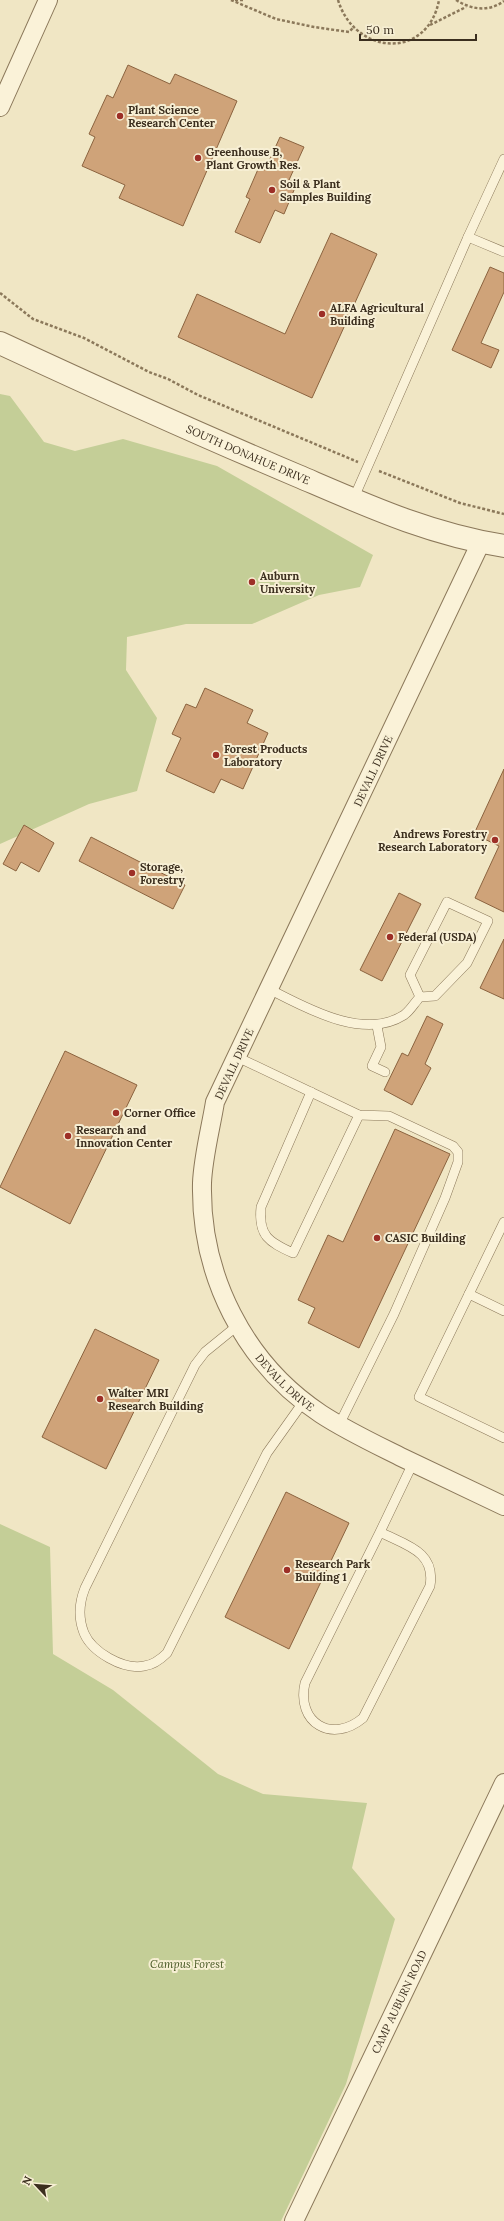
<svg xmlns="http://www.w3.org/2000/svg" width="504" height="2221" font-family="Lora,serif">
  <style>
    .green { fill: #c4ce97 }
    .building { fill: #cfa379; stroke: #8b633f }
    .lines { fill: none; stroke-linecap: round; stroke-linejoin: round }
    .service-casing { stroke: #8b785a; stroke-width: 10 }
    .minor-casing { stroke: #8b785a; stroke-width: 20 }
    .tertiary-casing { stroke: #8b785a; stroke-width: 24 }
    .path { stroke: #8b785a; stroke-width: 2.5; stroke-dasharray: 3 2; stroke-linecap: butt }
    .service { stroke: #faf2d8; stroke-width: 9 }
    .minor { stroke: #faf2d8; stroke-width: 18 }
    .tertiary { stroke: #faf2d8; stroke-width: 22 }
    .poi-dot { fill: #9d2f27; stroke: #f7efd4; stroke-width: 1.5 }
    .labels { text-anchor: middle; stroke-width: 4; stroke-linejoin: round; paint-order: stroke }
    .poi-label { font-size: 11px; font-weight: bold; fill: #3b2e1e; stroke: #f7efd4; text-anchor: start }
    .street-label { font-size: 11px; fill: #3b2e1e; stroke: #f7efd4 }
    .park-label { font-size: 11px; font-style: italic; fill: #475824; stroke: #f7efd4 }
  </style>
  <rect width="100%" height="100%" fill="#f0e6c4"/>
  <g class="green">
    <path d="M0,394L10,396L44,442L75,451L123,439L217,466L373,555L360,587L319,595L252,624H186L127,637L126,670L157,718L137,791L89,804L0,844Z"/>
    <path d="M0,1524L50,1547L53,1654L113,1690L218,1774L263,1794L367,1803L352,1868L395,1919L346,2084L281,2221H0Z"/>
  </g>
  <g class="building">
    <path d="M128,65L170,84L175,74L237,101L183,226L119,198L125,185L82,166L95,137L89,134L107,95L113,98Z"/>
    <path d="M280,137L304,147L289,180L297,183L284,214L275,210L260,243L235,232L250,199L246,197L259,167L265,170Z"/>
    <path d="M331,233L377,254L312,398L178,337L197,294L285,334Z"/>
    <path d="M490,267L504,273V292L481,343L499,350L491,368L452,350Z"/>
    <path d="M205,688L253,710L247,723L268,733L243,789L221,779L214,793L166,771L181,738L172,734L186,704L196,708Z"/>
    <path d="M504,769V912L475,898L499,846L474,834Z"/>
    <path d="M24,825L54,843L39,872L21,862L16,871L3,864Z"/>
    <path d="M91,837L185,885L173,909L79,861Z"/>
    <path d="M399,893L421,904L382,981L360,970Z"/>
    <path d="M504,939V999L480,988Z"/>
    <path d="M427,1016L443,1024L425,1064L431,1068L412,1105L384,1090L402,1053L408,1056Z"/>
    <path d="M65,1051L137,1085L70,1224L0,1187Z"/>
    <path d="M395,1129L450,1154L359,1348L308,1323L315,1308L298,1300L328,1235L343,1242Z"/>
    <path d="M95,1329L159,1360L106,1469L42,1437Z"/>
    <path d="M286,1492L349,1523L289,1649L225,1617Z"/>
  </g>
  <g class="lines">
    <g class="service-casing">
      <g id="service">
        <path d="M504,159L468,237L504,252"/>
        <path d="M353,500L468,237"/>
        <path d="M269,989C306,1008 364,1041 404,1015C410,1011 415,1002 420,997L435,996L467,963L488,921L447,902L410,975L420,997"/>
        <path d="M377,1026L381,1047L372,1066L385,1072"/>
        <path d="M237,1057L359,1115L389,1116L453,1146L458,1152V1162L445,1198L394,1314L339,1425"/>
        <path d="M311,1092L261,1207C258,1236 269,1242 293,1253L359,1115"/>
        <path d="M504,1222L419,1397L504,1438"/>
        <path d="M469,1294L504,1311"/>
        <path d="M237,1326L205,1352L195,1365L85,1588C79,1603 78,1618 84,1633C92,1652 123,1670 144,1666C153,1665 161,1659 167,1653L267,1453L304,1401"/>
        <path d="M380,1532L305,1683C296,1723 332,1744 363,1718L430,1586C436,1551 405,1545 380,1532L413,1463"/>
      </g>
    </g>
    <g class="minor-casing">
      <g id="minor">
        <path d="M0,107L48,0"/>
        <path id="s1" d="M481,542L215,1102C211,1127 203,1157 202,1183C200,1275 244,1363 321,1414C347,1431 375,1444 403,1458C437,1474 471,1490 504,1506"/>
        <path id="s2" d="M294,2221L504,1783"/>
      </g>
    </g>
    <g class="tertiary-casing">
      <g id="tertiary">
        <path id="s3" d="M0,343C99,389 198,434 298,476C368,506 429,534 504,546"/>
      </g>
    </g>
    <g class="path">
      <path d="M231,0L276,19L314,27L349,32L353,28"/>
      <path d="M235,0H244"/>
      <path d="M338,0C355,56 428,60 439,0"/>
      <path d="M456,0C472,10 489,12 504,1"/>
      <path d="M430,25L466,7"/>
      <path d="M0,293L33,319L84,338L149,372L168,379L198,395L358,462"/>
      <path d="M379,471L460,503L504,514"/>
    </g>
    <use href="#service" class="service"/>
    <use href="#minor" class="minor"/>
    <use href="#tertiary" class="tertiary"/>
  </g>
  <g class="poi-dot">
    <circle cx="120" cy="116" r="4"/>
    <circle cx="198" cy="158" r="4"/>
    <circle cx="272" cy="190" r="4"/>
    <circle cx="322" cy="314" r="4"/>
    <circle cx="252" cy="582" r="4"/>
    <circle cx="216" cy="755" r="4"/>
    <circle cx="495" cy="840" r="4"/>
    <circle cx="132" cy="873" r="4"/>
    <circle cx="390" cy="937" r="4"/>
    <circle cx="116" cy="1113" r="4"/>
    <circle cx="68" cy="1136" r="4"/>
    <circle cx="377" cy="1238" r="4"/>
    <circle cx="100" cy="1399" r="4"/>
    <circle cx="287" cy="1570" r="4"/>
  </g>
  <g class="labels">
    <g class="poi-label">
      <text x="128" y="114">Plant Science<tspan x="128" dy="13">Research Center</tspan></text>
      <text x="206" y="156">Greenhouse B,<tspan x="206" dy="13">Plant Growth Res.</tspan></text>
      <text x="280" y="188">Soil &amp; Plant<tspan x="280" dy="13">Samples Building</tspan></text>
      <text x="330" y="312">ALFA Agricultural<tspan x="330" dy="13">Building</tspan></text>
      <text x="260" y="580">Auburn<tspan x="260" dy="13">University</tspan></text>
      <text x="224" y="753">Forest Products<tspan x="224" dy="13">Laboratory</tspan></text>
      <text x="487" y="838" text-anchor="end">Andrews Forestry<tspan x="487" dy="13">Research Laboratory</tspan></text>
      <text x="140" y="871">Storage,<tspan x="140" dy="13">Forestry</tspan></text>
      <text x="398" y="941">Federal (USDA)</text>
      <text x="124" y="1117">Corner Office</text>
      <text x="76" y="1134">Research and<tspan x="76" dy="13">Innovation Center</tspan></text>
      <text x="385" y="1242">CASIC Building</text>
      <text x="108" y="1397">Walter MRI<tspan x="108" dy="13">Research Building</tspan></text>
      <text x="295" y="1568">Research Park<tspan x="295" dy="13">Building 1</tspan></text>
    </g>
    <g class="street-label">
      <text dy="4" stroke="none"><textPath href="#s3" startOffset="272">SOUTH DONAHUE DRIVE</textPath></text>
      <text transform="translate(373 771) rotate(-65)" y="4">DEVALL DRIVE</text>
      <text transform="translate(234 1064) rotate(-65)" y="4">DEVALL DRIVE</text>
      <text dy="4" stroke="none"><textPath href="#s1" startOffset="925">DEVALL DRIVE</textPath></text>
      <text dy="4" stroke="none"><textPath href="#s2" startOffset="243">CAMP AUBURN ROAD</textPath></text>
    </g>
    <g class="park-label">
      <text x="187" y="1968">Campus Forest</text>
    </g>
  </g>
  <g transform="translate(36 2185) rotate(296)" stroke="#f7efd4" stroke-width="3" paint-order="stroke">
  <path d="M0-3L7 15L0 10L-7 15Z" fill="#3b2e1e"/>
  <text y="-6" font-size="11" font-weight="bold" text-anchor="middle" fill="#3b2e1e">N</text>
  </g>
  <path d="M360 34v6h116v-6" fill="none" stroke="#3b2e1e" stroke-width="2"/>
  <text x="366" y="34" font-size="12" fill="#3b2e1e" stroke="#f7efd4" stroke-width="3" paint-order="stroke">50 m</text>
</svg>
